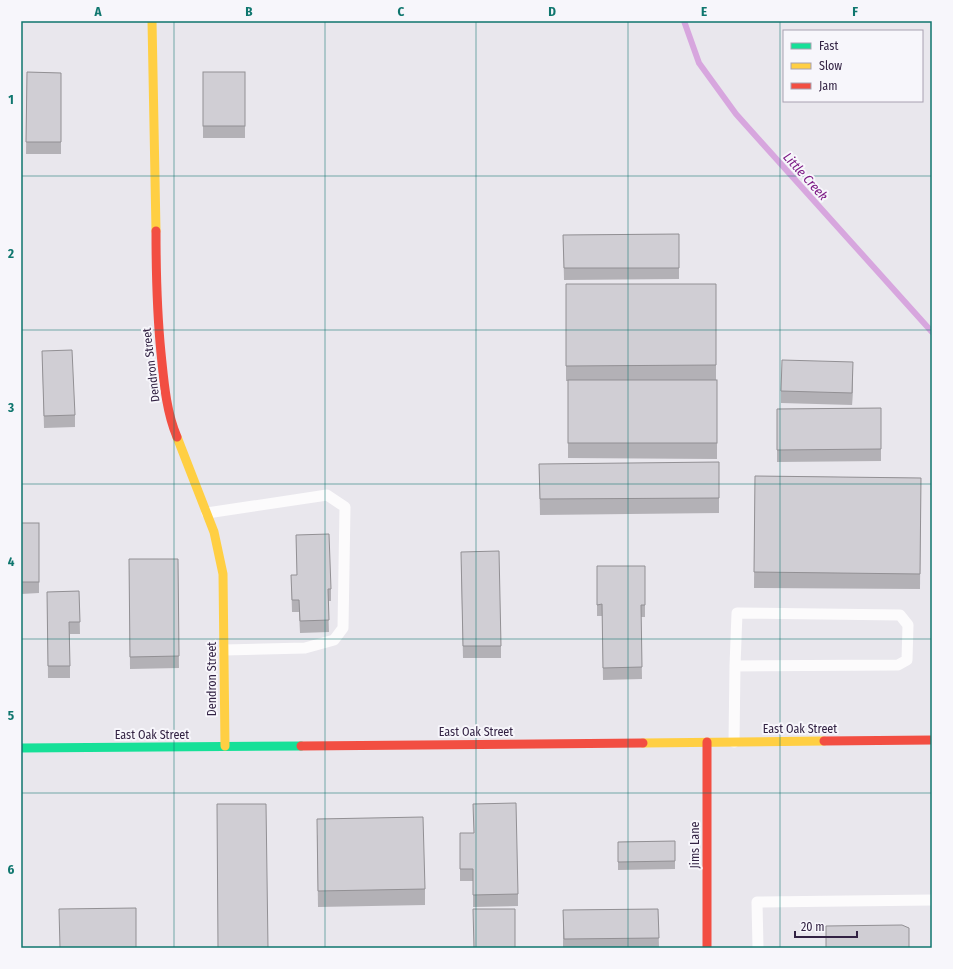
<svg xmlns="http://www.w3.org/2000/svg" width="953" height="969" font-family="'Fira Sans Condensed',sans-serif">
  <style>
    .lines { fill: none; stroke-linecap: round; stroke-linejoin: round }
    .stream { stroke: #d7a6de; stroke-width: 6 }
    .lane { stroke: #fcfbfc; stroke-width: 11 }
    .fast { stroke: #16e098; stroke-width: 9 }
    .slow { stroke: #ffcf43; stroke-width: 9 }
    .jam { stroke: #f24e42; stroke-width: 9 }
    .wall { fill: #b3b1b6 }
    .shaded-wall { fill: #929094 }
    .building { fill: #d0ced4; stroke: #929094 }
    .grid { fill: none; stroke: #0f766e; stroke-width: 1; stroke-opacity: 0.55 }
    .labels { text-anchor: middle; stroke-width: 4; stroke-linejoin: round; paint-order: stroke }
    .street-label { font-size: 12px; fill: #322243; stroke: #f7f6fb }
    .water-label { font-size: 13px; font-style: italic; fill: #7b1783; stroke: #f7f6fb }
    .neatline { fill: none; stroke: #0f766e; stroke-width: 1.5 }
    .grid-label { font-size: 13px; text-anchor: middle; font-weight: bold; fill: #0f766e }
  </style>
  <rect width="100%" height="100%" fill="#e9e7ed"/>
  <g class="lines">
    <path class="stream" d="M684,21L699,63L736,114L932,332"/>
    <g class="lane">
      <path d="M207,513L327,495L345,507L343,628L334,640L305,648L224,650"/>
      <path d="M734,742L735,666L898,665L907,660L908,625L900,615L737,613L735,666"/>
      <path d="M758,948L757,902L932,900"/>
    </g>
    <path class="fast" d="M21,748L301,746"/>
    <g class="slow">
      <path d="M152,21L156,231"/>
      <path d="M177,437L214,532L223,574L225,746"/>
      <path d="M643,743L824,741"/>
    </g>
    <g class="jam">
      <path d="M156,231C156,272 157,313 161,353C164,382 166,411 177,437"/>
      <path d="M824,741L932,740"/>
      <path d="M707,742V948"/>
      <path d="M301,746L643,743"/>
    </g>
  </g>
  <g class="wall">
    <path d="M27,72L61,73V154H26Z"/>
    <rect x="203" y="72" width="42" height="66"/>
    <path d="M679,234V279L564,280L563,235Z"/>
    <path d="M566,284H716V380H717V459L568,458V381H566Z"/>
    <path d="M42,351L75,415V427L44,428Z"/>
    <path d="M853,374L852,405L781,403V391Z"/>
    <path d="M881,408V461L777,462V409Z"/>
    <path d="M539,464L719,498V513L540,515Z"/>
    <path d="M755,476L921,478L920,589L754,588Z"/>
    <path d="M21,523H39V593L21,594Z"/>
    <path d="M296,535L331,589V601H328L329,632L300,633L299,612H292L291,575H297Z"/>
    <path d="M129,559H178L179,668L130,669Z"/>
    <path d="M461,564L501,646V658H463Z"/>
    <path d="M597,566H645V617H641L642,679L603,680L602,616H597Z"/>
    <path d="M79,591L80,634H70V678H48L47,592Z"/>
    <path d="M460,833L518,894V906L473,907V881H460Z"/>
    <path d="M317,835L425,889V905L318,907Z"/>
    <path d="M675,841V869L618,870V842Z"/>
    <path d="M658,909L659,948H563V910Z"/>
  </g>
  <path class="shaded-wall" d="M853,362V374L852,405V393Z"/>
  <g class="building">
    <path d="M27,72L61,73V142H26Z"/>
    <rect x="203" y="72" width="42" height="54"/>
    <path d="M679,234V268H564L563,235Z"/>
    <path d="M566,284H716V365L566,366Z"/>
    <path d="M72,350L75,415L44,416L42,351Z"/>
    <path d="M782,360L853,362L852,393L781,391Z"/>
    <rect x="568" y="380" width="149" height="63"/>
    <path d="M881,408V449L777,450V409Z"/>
    <path d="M719,462V498L540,499L539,464Z"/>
    <path d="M755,476L921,478L920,574L754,572Z"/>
    <rect x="21" y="523" width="18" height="59"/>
    <path d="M329,534L331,589H328L329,620L300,621L299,600H292L291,575H297L296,535Z"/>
    <path d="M499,551L501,646H463L461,552Z"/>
    <path d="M129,559H178L179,656L130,657Z"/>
    <path d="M597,566H645V605H641L642,667L603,668L602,604L597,605Z"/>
    <path d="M79,591L80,622H69L70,666H48L47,592Z"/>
    <path d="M516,803L518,894L473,895V869H460V833H474L473,804Z"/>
    <path d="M217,804H266L268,948H218Z"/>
    <path d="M423,817L425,889L318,891L317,819Z"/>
    <path d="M675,841V861L618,862V842Z"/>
    <path d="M136,908V948H60L59,909Z"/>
    <path d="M473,909H515V948H474Z"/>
    <path d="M658,909L659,938L564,939L563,910Z"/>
    <path d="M902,925L909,928V948H826V926Z"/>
  </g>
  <path class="grid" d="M174,21V948M325,21V948M476,21V948M628,21V948M780,21V948M21,176H932M21,330H932M21,484H932M21,639H932M21,793H932"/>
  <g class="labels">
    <g class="street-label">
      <text transform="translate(151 365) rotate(-97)" y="4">Dendron Street</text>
      <text transform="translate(212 679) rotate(-90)" y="4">Dendron Street</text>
      <text x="800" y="733">East Oak Street</text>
      <text x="476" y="736">East Oak Street</text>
      <text x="152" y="739">East Oak Street</text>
      <text transform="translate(695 845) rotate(-90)" y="4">Jims Lane</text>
    </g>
    <g class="water-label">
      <text transform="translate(806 176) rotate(48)" y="5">Little Creek</text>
    </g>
  </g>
  <rect width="953" height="969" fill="none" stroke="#f7f6fb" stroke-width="44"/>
  <rect x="783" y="30" width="140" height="72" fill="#f7f6fb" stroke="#a8a1b1"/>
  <rect x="791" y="43" width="20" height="6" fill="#16e098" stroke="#a8a1b1"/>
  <text x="819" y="50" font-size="12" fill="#322243">Fast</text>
  <rect x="791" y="63" width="20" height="6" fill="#ffcf43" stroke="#a8a1b1"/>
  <text x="819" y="70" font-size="12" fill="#322243">Slow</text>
  <rect x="791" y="83" width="20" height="6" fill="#f24e42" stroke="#a8a1b1"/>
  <text x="819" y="90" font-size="12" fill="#322243">Jam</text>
  <path d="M795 931v6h62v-6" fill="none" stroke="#322243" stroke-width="2"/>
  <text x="801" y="931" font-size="12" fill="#322243" stroke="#f7f6fb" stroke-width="3" paint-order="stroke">20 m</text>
  <rect x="22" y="22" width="909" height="925" class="neatline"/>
  <g class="grid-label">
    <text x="98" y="16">A</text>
    <text x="249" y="16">B</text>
    <text x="401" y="16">C</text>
    <text x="552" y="16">D</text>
    <text x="704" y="16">E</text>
    <text x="855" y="16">F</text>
    <text x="11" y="104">1</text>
    <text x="11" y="258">2</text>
    <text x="11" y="412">3</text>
    <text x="11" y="566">4</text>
    <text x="11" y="720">5</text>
    <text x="11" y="874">6</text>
  </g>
</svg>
